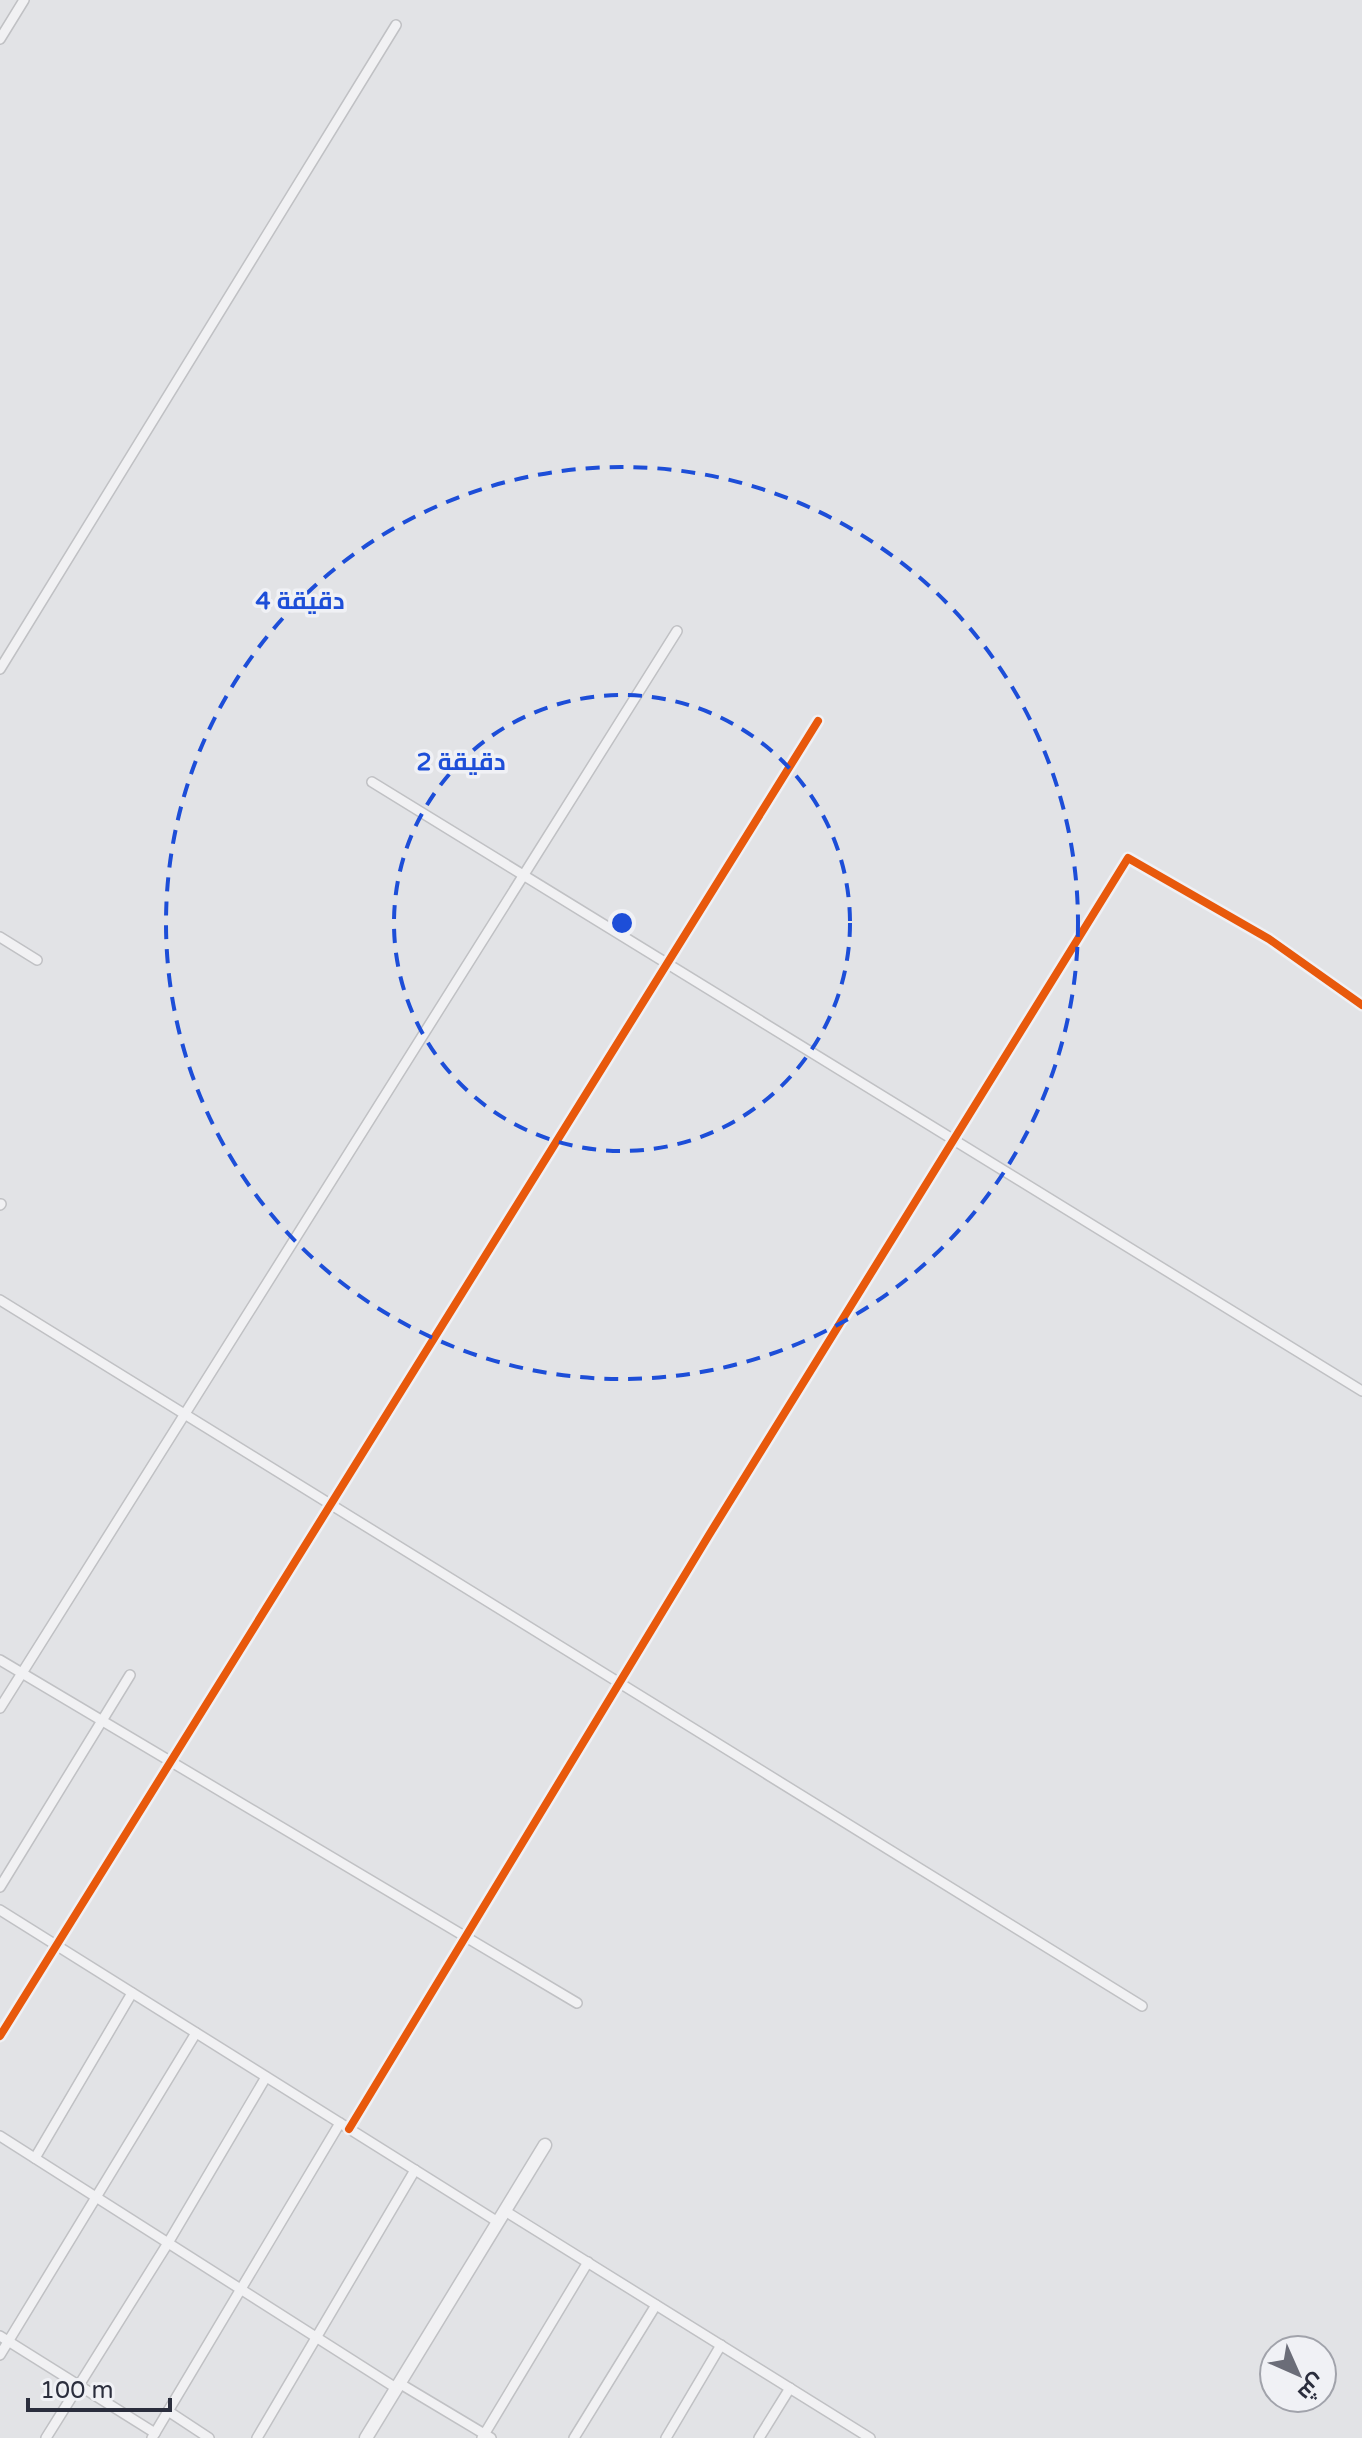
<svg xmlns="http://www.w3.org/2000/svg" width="1362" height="2438" font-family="'Varela Round',Cairo,sans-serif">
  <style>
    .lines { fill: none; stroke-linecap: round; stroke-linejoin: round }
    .minor-casing { stroke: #c0c1c4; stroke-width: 12 }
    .tertiary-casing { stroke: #c0c1c4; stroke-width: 15 }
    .minor { stroke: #f1f1f3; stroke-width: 9 }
    .tertiary { stroke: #f1f1f3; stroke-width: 12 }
    .cycleway-casing { stroke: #f0f1f5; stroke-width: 13 }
    .cycleway { stroke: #e8590c; stroke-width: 8 }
    .ring { fill: none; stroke: #1d4ed8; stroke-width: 4; stroke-dasharray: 14 10 }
    .centre { fill: #1d4ed8; stroke: #f0f1f5; stroke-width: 4 }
    .ring-label { font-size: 24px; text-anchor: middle; font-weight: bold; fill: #1d4ed8; stroke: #f0f1f5; stroke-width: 7; stroke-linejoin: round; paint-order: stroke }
  </style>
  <rect width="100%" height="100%" fill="#e2e3e6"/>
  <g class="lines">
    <g class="minor-casing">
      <g id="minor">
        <path d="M0,39L24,0"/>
        <path d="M0,669L396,25"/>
        <path d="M372,782L1362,1391"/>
        <path d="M0,937L37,960"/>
        <path d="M0,1205L1,1204"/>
        <path d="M0,1300L1142,2006"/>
        <path d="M0,1660L577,2003"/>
        <path d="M0,1708L677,631"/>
        <path d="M0,1887L130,1675"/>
        <path d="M0,1910L498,2222"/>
        <path d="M0,2036L818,721"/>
        <path d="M349,2129L709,1535L1128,858L1269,939L1362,1005"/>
        <path d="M0,2136L396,2388"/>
        <path d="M35,2158L132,1993"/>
        <path d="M505,2211L870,2438"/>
        <path d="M0,2336L155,2433"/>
        <path d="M0,2355L196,2033"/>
        <path d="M399,2383L491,2438"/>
        <path d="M168,2411L209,2438"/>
        <path d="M46,2438L168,2243L266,2077"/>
        <path d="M152,2438L340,2123"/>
        <path d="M257,2438L415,2170"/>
        <path d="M482,2438L588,2262"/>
        <path d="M574,2438L656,2305"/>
        <path d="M666,2438L721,2345"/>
        <path d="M759,2438L790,2388"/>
      </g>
    </g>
    <g class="tertiary-casing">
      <path id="tertiary" d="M366,2438L545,2145"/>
    </g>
    <use href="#minor" class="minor"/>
    <use href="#tertiary" class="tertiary"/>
    <g class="cycleway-casing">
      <g id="cycleway">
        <path d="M0,2036L818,721"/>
        <path d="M349,2129L709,1535L1128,858L1269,939L1362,1005"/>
      </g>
    </g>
    <use href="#cycleway" class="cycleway"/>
  </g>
  <g class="ring">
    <circle cx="622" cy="923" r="228"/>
    <circle cx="622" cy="923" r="456"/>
  </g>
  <circle cx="622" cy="923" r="12" class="centre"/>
  <g class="ring-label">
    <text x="300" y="609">4 دقيقة</text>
    <text x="461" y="770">2 دقيقة</text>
  </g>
  <g transform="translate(1298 2374) rotate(135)"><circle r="38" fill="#f0f1f5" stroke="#a1a3ab" stroke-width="2"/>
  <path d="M0-6L14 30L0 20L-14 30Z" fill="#6b6d78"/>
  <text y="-12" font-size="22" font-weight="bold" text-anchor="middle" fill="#2b2e3d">ش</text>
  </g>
  <path d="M28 2398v12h142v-12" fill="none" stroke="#2b2e3d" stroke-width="4"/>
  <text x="40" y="2398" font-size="24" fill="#2b2e3d" stroke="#f0f1f5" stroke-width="6" paint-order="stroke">100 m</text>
</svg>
